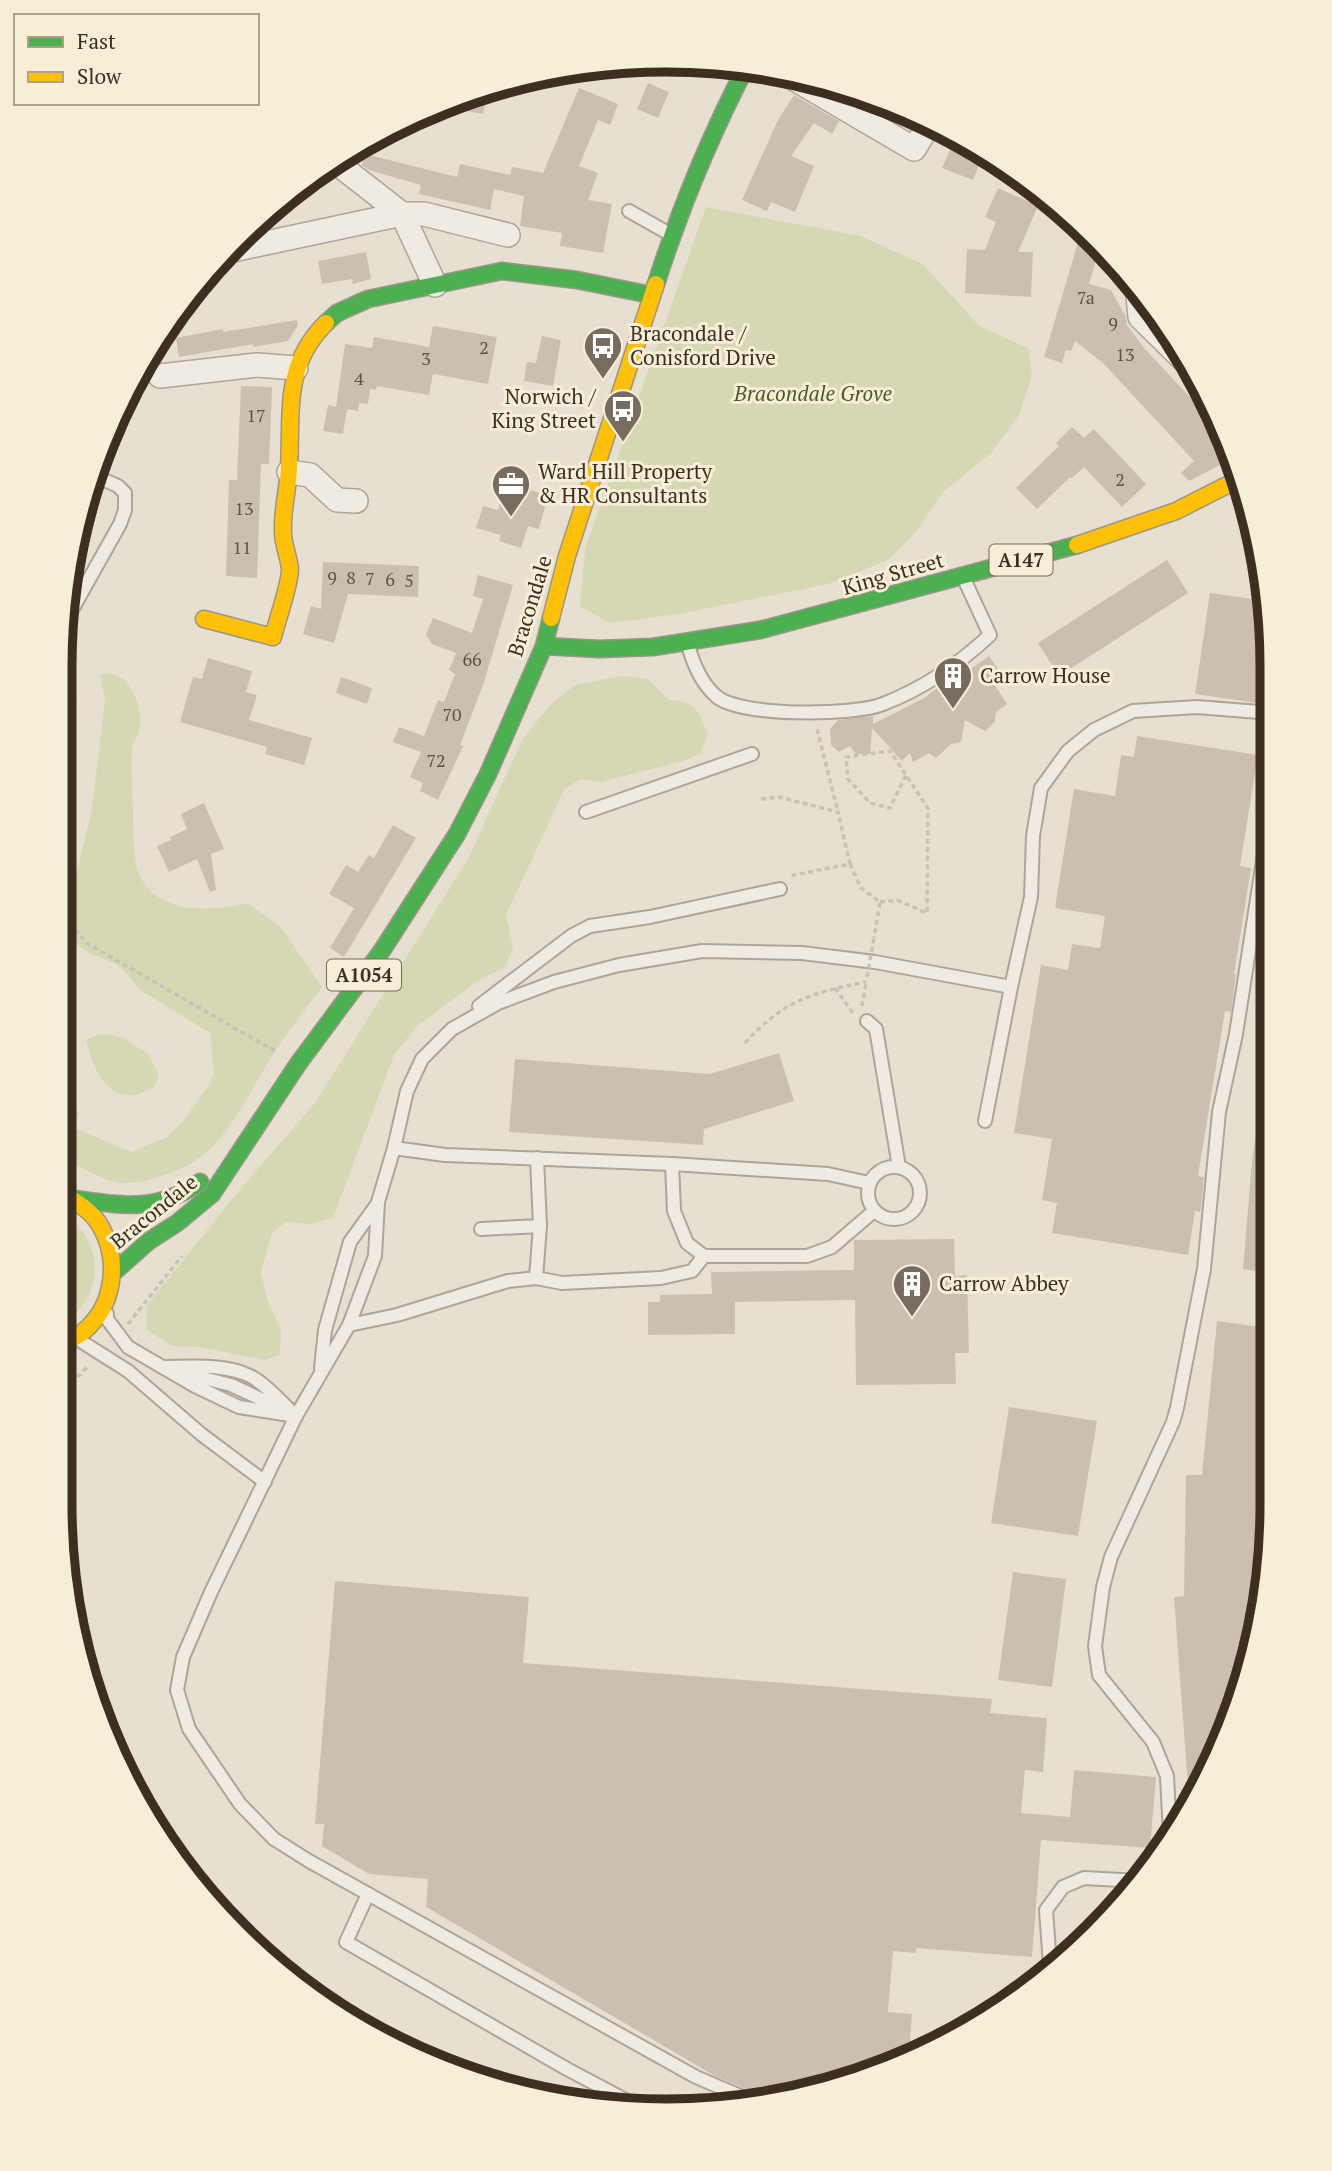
<svg xmlns="http://www.w3.org/2000/svg" width="1332" height="2171" font-family="'PT Serif',serif">
  <style>
    .green { fill: #d6d7b3 }
    .building { fill: #cbbfb2 }
    .lines { fill: none; stroke-linecap: round; stroke-linejoin: round }
    .lane-casing { stroke: #ada599; stroke-width: 16 }
    .street-casing { stroke: #ada599; stroke-width: 26 }
    .fast-casing { stroke: #9c958a; stroke-width: 19 }
    .slow-casing { stroke: #9c958a; stroke-width: 19 }
    .path { stroke: #c8c2b9; stroke-width: 3.5; stroke-dasharray: 5 3.5; stroke-linecap: butt }
    .lane { stroke: #efebe3; stroke-width: 12 }
    .street { stroke: #efebe3; stroke-width: 23 }
    .fast { stroke: #4caf50; stroke-width: 16 }
    .slow { stroke: #ffc107; stroke-width: 16 }
    .rail { stroke: #afaaa2; stroke-width: 5; stroke-dasharray: 12 12; stroke-linecap: butt }
    .path-bridge { stroke: #c8c2b9; stroke-width: 3.5; stroke-dasharray: 5 3.5; stroke-linecap: butt }
    .labels { text-anchor: middle; stroke-width: 6; stroke-linejoin: round; paint-order: stroke }
    .number-label { font-size: 18px; fill: #605244 }
    .shield { fill: #f7eed8; stroke: #756857; stroke-width: 2 }
    .shield-label { font-size: 19px; font-weight: bold; fill: #3d2e20 }
    .poi-label { font-size: 21px; fill: #3d2e20; stroke: #f7eed8; text-anchor: start }
    .park-label { font-size: 21px; font-style: italic; fill: #4d5a26; stroke: #f7eed8 }
    .street-label { font-size: 21px; fill: #3d2e20; stroke: #f7eed8 }
    .rim { fill: none; stroke: #3d2e20; stroke-width: 9 }
  </style>
  <rect width="100%" height="100%" fill="#e7e0d1"/>
  <g class="green">
    <path d="M706,207L860,236L923,264L979,326L1028,348L1032,375L1019,415L991,453L944,491L915,533L888,560L828,584L678,614L610,623L580,606L585,549Z"/>
    <path d="M107,673C132,674 144,710 139,731C138,737 134,741 133,746C129,762 133,788 133,805C133,820 133,861 139,874C157,915 210,912 247,903L280,926L322,987C304,1011 285,1035 269,1061C238,1111 220,1161 158,1177C147,1181 133,1184 121,1183C104,1181 78,1165 61,1158L62,1089L68,1103L79,1113L74,1128L132,1152L167,1137L182,1123L210,1084L214,1073L210,1033L140,990L120,966L89,953L70,939L66,918L92,808L105,700L100,676Z"/>
    <path d="M622,676L648,679L669,700C697,701 698,711 708,734L700,754L683,761L601,782L580,779L564,790L506,915L513,947L505,967L476,982L417,1026L394,1055L333,1218L311,1224L286,1222L272,1233L261,1272L268,1303L281,1329L280,1355L265,1360L199,1347L172,1346L146,1329L147,1305L242,1187L315,1103L468,859L522,740L552,703L575,685Z"/>
    <path d="M64,686L73,688L77,697L64,740Z"/>
    <path d="M103,1034L124,1038L149,1055L159,1076L154,1087C148,1089 140,1095 134,1095C102,1097 93,1064 86,1041L93,1036Z"/>
    <path d="M61,1214C67,1218 74,1221 79,1227C107,1259 96,1305 61,1324Z"/>
  </g>
  <g class="building">
    <path d="M648,83L669,92L658,118L637,109Z"/>
    <path d="M489,88L483,114L461,110L464,95Z"/>
    <path d="M579,88L618,104L610,125L598,120L579,166L598,173L588,200L612,204L603,253L560,246L562,233L520,226L524,196L494,189L490,210L419,194L421,185L369,170L362,165L365,154L457,177L460,164L510,175L512,167L543,173Z"/>
    <path d="M794,95L839,121L832,134L814,123L791,156L814,166L795,212L771,202L767,211L742,200L777,122Z"/>
    <path d="M965,141L984,153L973,180L942,168L951,148L961,151Z"/>
    <path d="M998,188L1038,206L1018,252H1033L1031,297L965,293L967,249L985,250L996,222L985,217Z"/>
    <path d="M1082,229L1100,246L1089,284L1111,290L1126,317L1127,325L1144,348L1218,427L1231,459L1228,461L1189,481L1181,473L1194,461L1104,364L1075,341L1071,351L1066,350L1062,363L1044,357Z"/>
    <path d="M366,252L371,279L353,284L352,279L322,284L318,261Z"/>
    <path d="M297,320L298,325L288,341L253,347V344L179,357L176,338L223,329V332Z"/>
    <path d="M433,326L497,337L488,384L433,374L429,395L377,386L376,390L370,389L368,404L359,403L358,411L347,409L343,434L323,431L328,405L336,407L345,344L372,348L374,337L429,347Z"/>
    <path d="M542,336L561,340L553,386L524,381L527,362L536,363Z"/>
    <path d="M241,386L272,387L269,464H261L257,578L226,576L229,480H237Z"/>
    <path d="M1072,427L1084,438L1094,429L1146,484L1122,507L1084,467L1072,478L1070,477L1037,509L1016,488L1059,446L1056,443Z"/>
    <path d="M529,490L548,495L539,529L528,526L521,548L499,541L501,535L476,528L483,506L498,510L503,491L527,498Z"/>
    <path d="M1167,560L1188,593L1059,676L1038,643Z"/>
    <path d="M323,562L419,566L418,597L348,594L334,643L303,634L311,606L321,609Z"/>
    <path d="M478,575L513,585L483,685L460,745L463,746L438,800L420,791L423,783L410,777L421,752L393,742L399,727L424,736L438,700L444,702L455,674L449,670L456,653L432,644L426,634L433,618L472,633L483,599L473,596Z"/>
    <path d="M1210,593L1267,601L1271,626V705L1195,694Z"/>
    <path d="M989,656L1003,676L994,684L1007,704L996,712L995,722L985,731L965,720L961,742L951,744L936,758L929,753L913,762L910,753L902,761L872,728L870,754H856L850,746L839,752L831,745L830,729L838,720L873,716V724L924,698L968,665L971,669Z"/>
    <path d="M208,658L252,671L246,692L257,695L249,720L312,738L304,765L265,754L267,747L180,722L193,677L202,679Z"/>
    <path d="M341,677L372,688L367,704L336,693Z"/>
    <path d="M1137,736L1258,755L1240,866L1251,868L1234,974H1236L1231,1012L1225,1011L1198,1176L1204,1177L1201,1209L1200,1212L1195,1211L1188,1255L1052,1233L1057,1203L1042,1200L1052,1139L1014,1133L1041,965L1068,970L1072,944L1100,948L1105,916L1055,908L1074,789L1115,796L1121,755L1134,757Z"/>
    <path d="M204,803L224,849L211,854L216,890L210,892L197,859L169,872L157,846L171,840L170,837L187,829L181,814Z"/>
    <path d="M393,825L416,838L344,957L330,948L354,908L329,894L346,865L358,872L369,855L374,858Z"/>
    <path d="M779,1053L794,1101L704,1129L703,1145L509,1132L515,1059L710,1074Z"/>
    <path d="M1260,1110H1269V1273L1243,1269L1252,1160Z"/>
    <path d="M954,1239L955,1276L967,1275L969,1353H955L956,1384L856,1385L855,1300L735,1302V1334L648,1335V1302H660V1295L712,1294L711,1272L854,1270V1240Z"/>
    <path d="M1217,1321L1268,1328L1267,1584L1226,1737L1189,1801L1174,1597L1184,1596L1186,1475H1202Z"/>
    <path d="M1009,1407L1097,1421L1078,1536L991,1523Z"/>
    <path d="M1013,1572L1066,1579L1052,1687L998,1680Z"/>
    <path d="M335,1581L529,1597L523,1663L992,1699L990,1713L1047,1718L1043,1772L1025,1770L1021,1813L1070,1817L1074,1770L1156,1777L1150,1848L1041,1840L1032,1957L916,1948V1953L893,1951L888,2012L912,2014L909,2055L861,2079L753,2096L748,2090L715,2076L426,1907L428,1879L369,1874L322,1846L324,1824H315Z"/>
  </g>
  <g class="lines">
    <g class="lane-casing">
      <g id="lane">
        <path d="M629,211L668,233"/>
        <path d="M64,624L120,524L125,510V493L118,486L95,476"/>
        <path d="M688,645C693,663 701,683 716,696C739,717 854,716 883,704C922,689 959,664 990,635L964,579"/>
        <path d="M586,812L752,754"/>
        <path d="M479,1006L571,936L590,926L650,917L780,889"/>
        <path d="M867,1021L876,1029L899,1167"/>
        <path d="M985,1121L1011,987"/>
        <path d="M394,1148L445,1155L672,1164L828,1174L869,1183"/>
        <path d="M672,1164L674,1211L687,1243L704,1256H807L832,1247L874,1211"/>
        <circle cx="894" cy="1193" r="26"/>
        <path d="M481,1229L540,1226L537,1158"/>
        <path d="M536,1278L562,1283L661,1278L692,1271L704,1256"/>
        <path d="M107,1314V1319L128,1347L195,1386L239,1407L296,1416"/>
        <path d="M349,1325L397,1315L508,1281L536,1278L540,1226"/>
        <path d="M79,1340L128,1371L201,1434L265,1482"/>
        <path d="M162,1367C189,1367 224,1363 250,1376C266,1384 282,1403 296,1416"/>
        <path d="M321,1368L325,1330L350,1242L378,1203"/>
        <path d="M179,1372L231,1385L280,1408"/>
        <path d="M1170,1835L1167,1776L1153,1742L1099,1675L1095,1646L1103,1587L1111,1557L1173,1422L1177,1408L1204,1269L1219,1112L1236,1034L1270,816"/>
        <path d="M368,1894L346,1942L567,2069L635,2105L674,2110"/>
        <path d="M1050,1965L1046,1910L1063,1887L1084,1878L1140,1881"/>
        <path d="M745,2098L696,2077L309,1861L274,1839L240,1804L189,1729L177,1690L183,1657L211,1592L296,1416L349,1325L375,1256L378,1202L394,1148L407,1091L422,1059L452,1029L498,1003L554,982L619,965L702,951L802,953L875,962L1011,987L1031,897L1033,836L1041,788L1068,751L1094,730L1133,711L1197,707L1259,712L1271,718"/>
      </g>
    </g>
    <g class="street-casing">
      <g id="street">
        <path d="M786,74L914,149L931,121"/>
        <path d="M334,161L402,214L435,285"/>
        <path d="M228,251L402,214H424L508,235"/>
        <path d="M1137,286L1140,317L1194,370"/>
        <path d="M160,376L257,365L296,368"/>
        <path d="M289,472L310,475L337,500L356,501"/>
      </g>
    </g>
    <g class="fast-casing">
      <g id="fast">
        <path d="M656,284C681,206 708,140 746,67"/>
        <path d="M326,323L337,313L368,299L502,271L577,280L651,295"/>
        <path d="M544,646L599,649L653,647L760,630L1077,545"/>
        <path d="M75,1199C124,1206 157,1212 200,1182"/>
        <path d="M114,1272L149,1241L177,1223L212,1194L298,1064L381,952L457,834L488,774L544,646L551,618"/>
      </g>
    </g>
    <g class="slow-casing">
      <g id="slow">
        <path d="M1077,545L1176,511L1239,479"/>
        <path d="M551,618L567,556L656,284"/>
        <path d="M204,619L273,637C277,620 290,585 290,569C289,557 283,545 283,532C282,510 288,490 289,468C292,413 283,365 326,323"/>
        <path d="M60,1344C68,1340 78,1337 84,1331C114,1306 120,1261 101,1227C93,1212 79,1204 65,1195"/>
      </g>
    </g>
    <g class="path">
      <path d="M817,729L838,812"/>
      <path d="M761,799L779,797L838,812L850,864L789,876"/>
      <path d="M850,864L861,888L880,902L874,938"/>
      <path d="M880,902L897,900L927,913L928,808L890,751L846,757L848,779L870,803L890,808L907,773"/>
      <path d="M63,907L75,929L88,944L275,1051"/>
      <path d="M835,988L853,1013"/>
      <path d="M862,1006L866,983"/>
      <path d="M745,1043C784,1000 811,993 866,982"/>
      <path d="M128,1324L182,1256"/>
      <path d="M60,1396L89,1365"/>
    </g>
    <use href="#lane" class="lane"/>
    <use href="#street" class="street"/>
    <use href="#fast" class="fast"/>
    <use href="#slow" class="slow"/>
    <path class="rail" d="M285,1974L473,2080"/>
    <path class="path-bridge" d="M867,977L874,938"/>
  </g>
  <defs>
    <g id="bus-pin" transform="scale(2.0125)"><path d="M0 17L-7.5 6A9.5 9.5 0 1 1 7.5 6Z" fill="#786c5e" stroke="#f7eed8"/><path d="M-5-6H5V4H4V6H2V4H-2V6H-4V4H-5ZM-3.5-4V0h7V-4ZM-3.5 1.2v1.5H-2V1.2ZM2 1.2v1.5H3.5V1.2Z" fill="#fff"/></g>
    <g id="office-pin" transform="scale(2.0125)"><path d="M0 17L-7.5 6A9.5 9.5 0 1 1 7.5 6Z" fill="#786c5e" stroke="#f7eed8"/><path d="M-6-3h4V-5.5h4V-3h4V5H-6ZM-1-4.5V-3h2v-1.5ZM-6 0V1H6V0Z" fill="#fff"/></g>
    <g id="building-pin" transform="scale(2.0125)"><path d="M0 17L-7.5 6A9.5 9.5 0 1 1 7.5 6Z" fill="#786c5e" stroke="#f7eed8"/><path d="M-4-6H4V6H1V3H-1V6H-4ZM-2.5-4.3h1.7v1.8h-1.7ZM.8-4.3h1.7v1.8H.8ZM-2.5-1h1.7V.8h-1.7ZM.8-1h1.7V.8H.8Z" fill="#fff"/></g>
  </defs>
  <g fill-rule="evenodd">
    <use href="#bus-pin" x="603" y="346"/>
    <use href="#bus-pin" x="623" y="409"/>
    <use href="#office-pin" x="511" y="484"/>
    <use href="#building-pin" x="953" y="676"/>
    <use href="#building-pin" x="912" y="1284"/>
  </g>
  <g class="labels">
    <g class="number-label">
      <text x="1086" y="304">7a</text>
      <text x="1113" y="330">9</text>
      <text x="484" y="354">2</text>
      <text x="1125" y="361">13</text>
      <text x="426" y="365">3</text>
      <text x="359" y="385">4</text>
      <text x="256" y="422">17</text>
      <text x="1120" y="486">2</text>
      <text x="244" y="515">13</text>
      <text x="242" y="554">11</text>
      <text x="332" y="584">9</text>
      <text x="351" y="584">8</text>
      <text x="370" y="585">7</text>
      <text x="390" y="586">6</text>
      <text x="409" y="587">5</text>
      <text x="472" y="666">66</text>
      <text x="452" y="721">70</text>
      <text x="436" y="767">72</text>
    </g>
    <g class="shield">
      <rect x="989.5" y="544.5" width="63" height="31" rx="5"/>
      <rect x="327" y="959.5" width="74" height="31" rx="5"/>
    </g>
    <g class="shield-label">
      <text x="1021" y="567">A147</text>
      <text x="364" y="982">A1054</text>
    </g>
    <g class="poi-label">
      <text x="630" y="341">Bracondale /<tspan x="630" dy="24">Conisford Drive</tspan></text>
      <text x="596" y="404" text-anchor="end">Norwich /<tspan x="596" dy="24">King Street</tspan></text>
      <text x="538" y="479">Ward Hill Property<tspan x="538" dy="24">&amp; HR Consultants</tspan></text>
      <text x="980" y="683">Carrow House</text>
      <text x="939" y="1291">Carrow Abbey</text>
    </g>
    <g class="park-label">
      <text x="813" y="401">Bracondale Grove</text>
    </g>
    <g class="street-label">
      <text transform="translate(893 574) rotate(-16)" y="7">King Street</text>
      <text transform="translate(530 606) rotate(-73)" y="7">Bracondale</text>
      <text transform="translate(154 1212) rotate(-39)" y="7">Bracondale</text>
    </g>
  </g>
  <path d="M0 0H1332V2171H0ZM666 72H666A594 594 0 0 1 1260 666V1505A594 594 0 0 1 666 2099H666A594 594 0 0 1 72 1505V666A594 594 0 0 1 666 72Z" fill="#f7eed8" fill-rule="evenodd"/>
  <path class="rim" d="M666 72H666A594 594 0 0 1 1260 666V1505A594 594 0 0 1 666 2099H666A594 594 0 0 1 72 1505V666A594 594 0 0 1 666 72Z"/>
  <rect x="14" y="14" width="245" height="91" fill="#f7eed8" stroke="#ada18e" stroke-width="2"/>
  <rect x="28" y="37" width="35" height="10" fill="#4caf50" stroke="#ada18e" stroke-width="2"/>
  <text x="77" y="49" font-size="21" fill="#3d2e20">Fast</text>
  <rect x="28" y="72" width="35" height="10" fill="#ffc107" stroke="#ada18e" stroke-width="2"/>
  <text x="77" y="84" font-size="21" fill="#3d2e20">Slow</text>
</svg>
